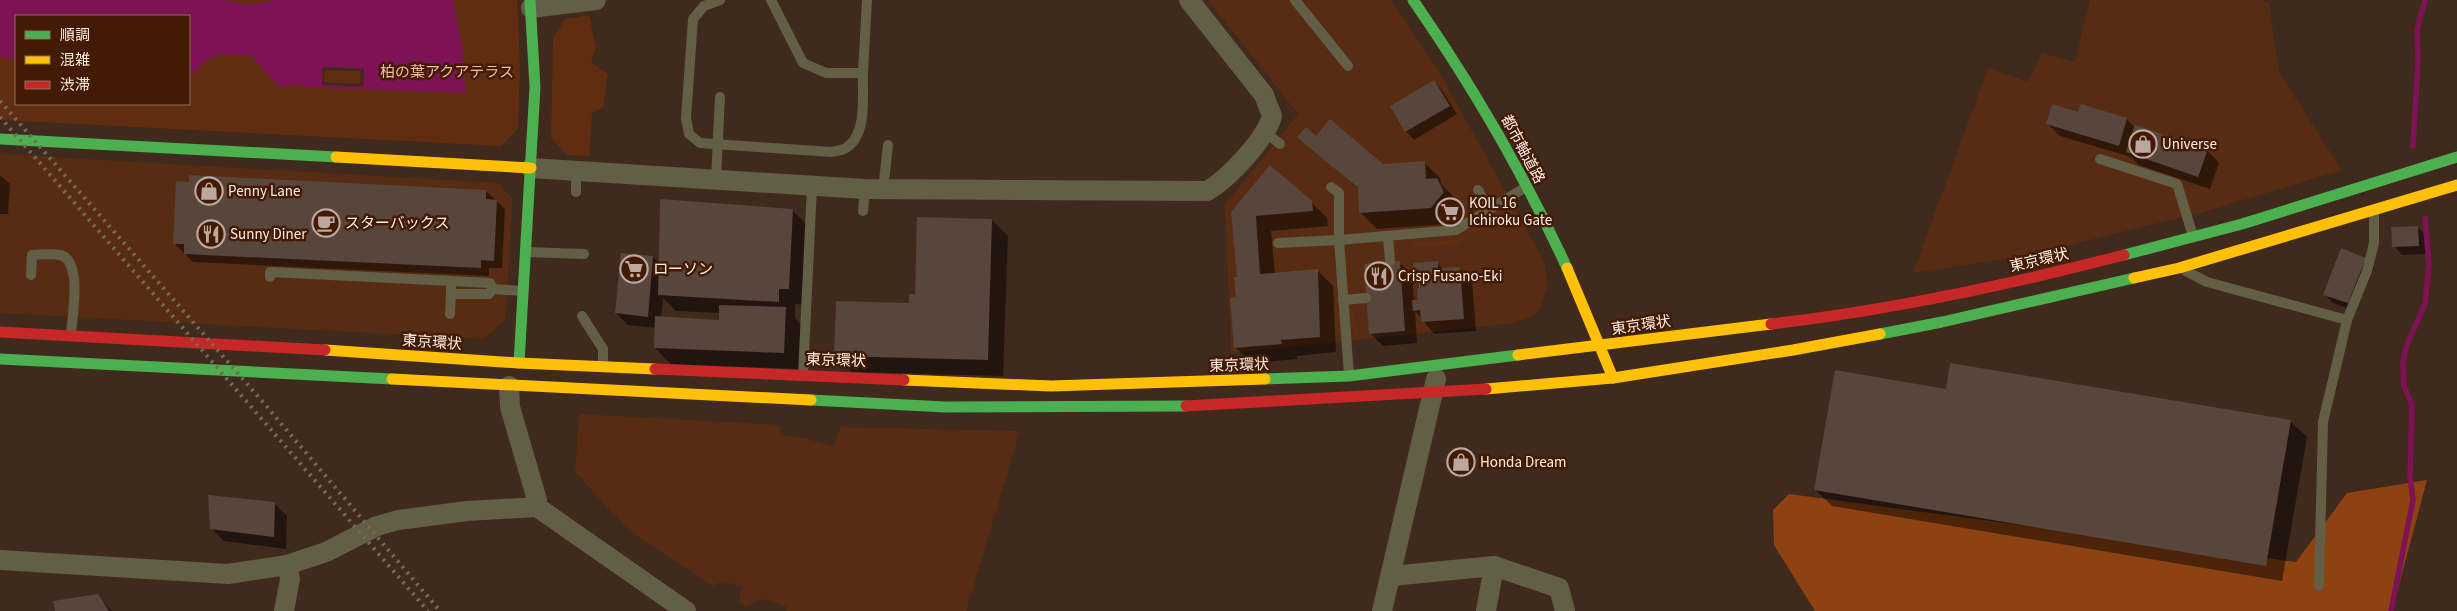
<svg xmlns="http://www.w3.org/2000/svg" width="2457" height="611" font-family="'Source Sans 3','Noto Sans JP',sans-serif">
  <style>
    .built { fill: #582c13 }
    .green { fill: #602d10; fill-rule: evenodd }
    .forest { fill: #8f4211 }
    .water { fill: #7d1355; fill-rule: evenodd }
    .pier { fill: #40291d; fill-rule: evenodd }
    .shadow { fill: #0007; fill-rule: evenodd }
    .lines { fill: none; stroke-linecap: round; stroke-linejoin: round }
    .stream { stroke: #7d1355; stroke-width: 5.5 }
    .building { fill: #58453b }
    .lane { stroke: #635e46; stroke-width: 10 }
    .street { stroke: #635e46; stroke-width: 20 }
    .fast { stroke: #4caf50; stroke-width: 11 }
    .slow { stroke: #ffc107; stroke-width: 11 }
    .jam { stroke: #c62828; stroke-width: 11 }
    .rail { stroke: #736958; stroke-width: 4; stroke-dasharray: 2.5 5; stroke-linecap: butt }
    .labels { text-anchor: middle; stroke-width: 5; stroke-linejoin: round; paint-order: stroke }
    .park-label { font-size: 15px; fill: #f3ba9e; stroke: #431b04 }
    .poi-label { font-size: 15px; fill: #fdede5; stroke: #431b04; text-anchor: start }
    .street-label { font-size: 15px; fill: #fdede5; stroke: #431b04 }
  </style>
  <rect width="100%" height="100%" fill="#40291d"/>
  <g class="built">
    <path d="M1208,0H1391L1438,70L1544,261L1548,288L1538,313L1515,323L1231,353L1225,205L1298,114Z"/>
    <path d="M2090,0H2262L2269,3L2279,73L2342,170L2207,211L2030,255L1913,273L1988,68L2028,82L2042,53L2075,62Z"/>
    <path d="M0,154L499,183L512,199L506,318L484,339L0,313Z"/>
    <path d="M579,414L781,425L780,435L805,438L834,447L840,427L1020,431L966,611H786L787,607L761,599L746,607L739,602L742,587L722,581L713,586L637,536L612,513L575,471Z"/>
  </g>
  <g class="green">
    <path d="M0,0H517L520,65L518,129L501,146L0,120ZM16,16H189V104H16Z"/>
    <path d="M589,15L596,48L591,62L608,74L603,108L592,113L589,156L567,155L551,138L553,38L565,19Z"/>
    <path d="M1495,217L1499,218L1472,235L1470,231Z"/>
    <path d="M1462,236L1465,239L1457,244L1413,247L1412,243L1455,240Z"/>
    <path d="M1353,309L1357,336H1354L1351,311Z"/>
  </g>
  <path class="forest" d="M2427,480L2392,611H1815L1774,545L1773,510L1789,494L2296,562L2347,493Z"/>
  <path class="water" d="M0,0H222L249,5L277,0H453L462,47L466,93L319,88L293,85L279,87L251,56C224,54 213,50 194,73L189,72V16H16V59L0,57ZM323,67L363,69L362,86L322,85Z"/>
  <path class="pier" d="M323,67L364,69L363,87L322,85ZM325,70L361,71L360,84L324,82Z"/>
  <g class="shadow">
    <path d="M1434,81L1442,90L1457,114L1414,140L1406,131L1391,107Z"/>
    <path d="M2081,105L2127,119L2135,128L2207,150L2219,163L2210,189L2139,165L2131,157L2060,136L2047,123L2079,114Z"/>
    <path d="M1299,136L1316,137L1383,166L1424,162L1440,178L1441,184L1453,196L1460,209L1447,224L1377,229L1361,213L1358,189Z"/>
    <path d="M0,175L10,184L8,214H0Z"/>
    <path d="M486,191L505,209L502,268H489V276L193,262L174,243Z"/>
    <path d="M1311,202L1327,218L1328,226L1271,231L1275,274L1317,270L1333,286L1336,352L1297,356V359L1252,363L1235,347L1238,278L1232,212Z"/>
    <path d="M792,210L808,226L805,305L795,304V318L801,325L799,369L671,364L655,348L656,328L628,325L616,313L653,257L660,264ZM663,298L676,311L720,313V321L661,318Z"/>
    <path d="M992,220L1008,236L1003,376L852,372L835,356L910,304Z"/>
    <path d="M2418,227L2426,236L2427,254L2402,255L2394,246Z"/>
    <path d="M2365,259L2374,268L2356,311L2333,303L2324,294Z"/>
    <path d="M1399,262L1412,274L1414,301H1419L1420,289L1419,274L1415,270L1437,263L1444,269L1459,268L1472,280L1476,331L1434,334L1415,311L1417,343L1383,346L1370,333Z"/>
    <path d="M1947,391L2290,421L2307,437L2282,581L1832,506L1816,490Z"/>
    <path d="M274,503L287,516L286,549L224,541L212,529Z"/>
    <path d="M97,596L112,611H57Z"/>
  </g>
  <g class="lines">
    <g class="stream">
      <path d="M2413,146L2418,60L2417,30L2425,0"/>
      <path d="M2391,611L2413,500L2410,477L2412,405L2404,386L2403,362L2406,347L2425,304L2429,265L2425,218"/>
    </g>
  </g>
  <g class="building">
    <path d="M1434,80L1450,106L1405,132L1390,106Z"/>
    <path d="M2052,104L2078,112L2081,104L2127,118L2119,146L2046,124Z"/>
    <path d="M1330,119L1383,164L1425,161L1426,179L1437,178L1444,192L1431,208L1359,213L1358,188L1297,137L1306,127L1316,136Z"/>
    <path d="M2135,125L2208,149L2198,177L2126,152Z"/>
    <path d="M1270,165L1312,201L1313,211L1256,216L1260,274L1318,269L1320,337L1281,340L1282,344L1234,348L1230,298L1236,297L1234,277H1237L1231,212Z"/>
    <path d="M189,175L486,190V199L497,200L494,261L481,260V268L184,254V244H173L176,181L189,182Z"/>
    <path d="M660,199L793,209L789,289H779V302L658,295Z"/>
    <path d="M917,217L992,219L988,360L834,356L836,301L909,303V294H915Z"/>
    <path d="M2418,226L2419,246L2392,247L2391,227Z"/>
    <path d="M2341,248L2366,258L2348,303L2323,295Z"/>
    <path d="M621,253L653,256L648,317L615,313Z"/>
    <path d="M1400,261L1405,331L1369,334L1364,264Z"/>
    <path d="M1438,261V268L1460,267L1464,319L1421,322L1420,310L1413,311L1412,300H1418L1417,288H1419L1418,270H1414L1413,263Z"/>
    <path d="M719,305L786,307L784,353L654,348L655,316L719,320Z"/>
    <path d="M1950,363L2291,420L2266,566L1814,490L1835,370L1946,389Z"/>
    <path d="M208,495L275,502L274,537L210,529Z"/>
    <path d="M98,594L109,611H55L53,601Z"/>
  </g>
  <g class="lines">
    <g class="lane">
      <path d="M720,0L704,6L693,19L686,118L689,134L700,143L831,152C836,151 843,150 846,148C868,134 862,95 863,73H826L803,63L771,0"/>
      <path d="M1295,0L1348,66"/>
      <path d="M863,73L867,0"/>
      <path d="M1265,132L1280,144"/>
      <path d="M2100,159L2177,184L2193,236"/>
      <path d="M576,170V192"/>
      <path d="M716,179L720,97"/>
      <path d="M1331,187L1339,193V240L1456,230L1526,187"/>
      <path d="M883,190L888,145"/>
      <path d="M1478,190L1488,209"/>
      <path d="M863,211L865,189"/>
      <path d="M1388,236L1390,261"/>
      <path d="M1278,243L1339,240L1349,375"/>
      <path d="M527,252L584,254"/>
      <path d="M2186,271L2207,282L2347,320"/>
      <path d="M31,275L32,255C41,255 52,253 60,255C83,260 72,317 71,335"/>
      <path d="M270,277V272L451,281V294"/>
      <path d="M451,281L490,283L493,289"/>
      <path d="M1343,300L1366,298"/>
      <path d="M450,314L451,294H489L493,289L523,291"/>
      <path d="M582,316L603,349V365"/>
      <path d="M803,374L812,187"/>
      <path d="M2319,586L2323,422L2347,320L2367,271L2374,243V212"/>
    </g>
    <g class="street">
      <path d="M531,8L596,0"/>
      <path d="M531,168L865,189L1207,191C1228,179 1266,139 1272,116L1264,95L1189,0"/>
      <path d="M509,386L510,407L537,500V507"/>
      <path d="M0,560L228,574L287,565L326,552L377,526L398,520L467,511L537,507L686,611"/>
      <path d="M1391,576L1494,566L1559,588L1565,611"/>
      <path d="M284,611L290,579L287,565"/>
      <path d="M1382,611L1436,379"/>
      <path d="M1486,611L1494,566"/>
    </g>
    <g class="fast">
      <path d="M1413,0C1472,85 1524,174 1567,268"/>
      <path d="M0,139L336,157"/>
      <path d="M2124,255L2242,224L2457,157"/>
      <path d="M1880,334L1942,322L2134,278"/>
      <path d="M0,359L392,379"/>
      <path d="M519,363L535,87L530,0"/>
      <path d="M1265,379L1349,376L1518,355"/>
      <path d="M811,400L945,407L1186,406"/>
    </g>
    <g class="slow">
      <path d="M336,157L531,168"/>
      <path d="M1567,268L1613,378"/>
      <path d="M2134,278L2179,268L2457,185"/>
      <path d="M325,350L519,363L655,369"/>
      <path d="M1518,355L1771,324"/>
      <path d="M392,379L811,400"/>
      <path d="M904,380L1051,386L1265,379"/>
      <path d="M1486,389L1613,378L1793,350L1880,334"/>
    </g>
    <g class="jam">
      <path d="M1771,324C1890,310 2008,285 2124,255"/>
      <path d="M0,332L325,350"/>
      <path d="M655,369L904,380"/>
      <path d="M1186,406L1486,389"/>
    </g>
    <g class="rail">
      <path d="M0,101L262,401L440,611"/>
      <path d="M0,117L428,611"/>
    </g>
  </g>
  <defs>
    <g id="shop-ring" transform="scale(1.4375)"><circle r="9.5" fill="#431b04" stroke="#bba89f" stroke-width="1.5"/><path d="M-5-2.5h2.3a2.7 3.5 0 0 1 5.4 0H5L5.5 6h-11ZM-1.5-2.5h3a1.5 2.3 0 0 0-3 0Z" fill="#bba89f"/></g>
    <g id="supermarket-ring" transform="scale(1.4375)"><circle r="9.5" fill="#431b04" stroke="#bba89f" stroke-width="1.5"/><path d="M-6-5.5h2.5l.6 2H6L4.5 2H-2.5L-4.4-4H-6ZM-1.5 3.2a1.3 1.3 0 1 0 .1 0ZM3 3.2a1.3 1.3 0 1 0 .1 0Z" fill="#bba89f"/></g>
    <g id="cafe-ring" transform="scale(1.4375)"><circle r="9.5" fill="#431b04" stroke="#bba89f" stroke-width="1.5"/><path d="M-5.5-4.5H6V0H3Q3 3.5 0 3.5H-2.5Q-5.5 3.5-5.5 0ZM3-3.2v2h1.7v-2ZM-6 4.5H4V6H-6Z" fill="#bba89f"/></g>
    <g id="restaurant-ring" transform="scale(1.4375)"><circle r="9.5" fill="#431b04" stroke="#bba89f" stroke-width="1.5"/><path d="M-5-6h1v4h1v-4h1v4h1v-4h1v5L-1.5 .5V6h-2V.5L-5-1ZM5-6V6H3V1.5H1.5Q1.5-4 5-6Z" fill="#bba89f"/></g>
  </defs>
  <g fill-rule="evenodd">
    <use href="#shop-ring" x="2143" y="144"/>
    <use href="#shop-ring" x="209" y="191"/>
    <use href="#supermarket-ring" x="1450" y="212"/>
    <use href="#cafe-ring" x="326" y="223"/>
    <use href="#restaurant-ring" x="211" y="234"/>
    <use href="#supermarket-ring" x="634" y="269"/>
    <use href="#restaurant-ring" x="1379" y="276"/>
    <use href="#shop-ring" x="1461" y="462"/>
  </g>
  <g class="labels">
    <g class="park-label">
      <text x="447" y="77">柏の葉アクアテラス</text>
    </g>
    <g class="poi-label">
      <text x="2162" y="149">Universe</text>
      <text x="228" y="196">Penny Lane</text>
      <text x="1469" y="208">KOIL 16<tspan x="1469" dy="17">Ichiroku Gate</tspan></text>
      <text x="345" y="228">スターバックス</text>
      <text x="230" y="239">Sunny Diner</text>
      <text x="653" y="274">ローソン</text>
      <text x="1398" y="281">Crisp Fusano-Eki</text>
      <text x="1480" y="467">Honda Dream</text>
    </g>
    <g class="street-label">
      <text transform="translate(1523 149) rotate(62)" y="5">都市軸道路</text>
      <text transform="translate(2039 260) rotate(-13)" y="5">東京環状</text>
      <text transform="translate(1641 325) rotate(-8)" y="5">東京環状</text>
      <text transform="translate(432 342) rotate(4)" y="5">東京環状</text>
      <text transform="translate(836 360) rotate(2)" y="5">東京環状</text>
      <text transform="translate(1239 365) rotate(-2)" y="5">東京環状</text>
    </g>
  </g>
  <rect x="15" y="15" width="175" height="90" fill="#431b04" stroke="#8d6f5e"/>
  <rect x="25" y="31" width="25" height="8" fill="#4caf50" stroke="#8d6f5e"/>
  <text x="60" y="40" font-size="15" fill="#fdede5">順調</text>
  <rect x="25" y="56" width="25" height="8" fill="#ffc107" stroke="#8d6f5e"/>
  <text x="60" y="65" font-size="15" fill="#fdede5">混雑</text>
  <rect x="25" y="81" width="25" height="8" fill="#c62828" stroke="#8d6f5e"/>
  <text x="60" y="90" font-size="15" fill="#fdede5">渋滞</text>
</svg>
